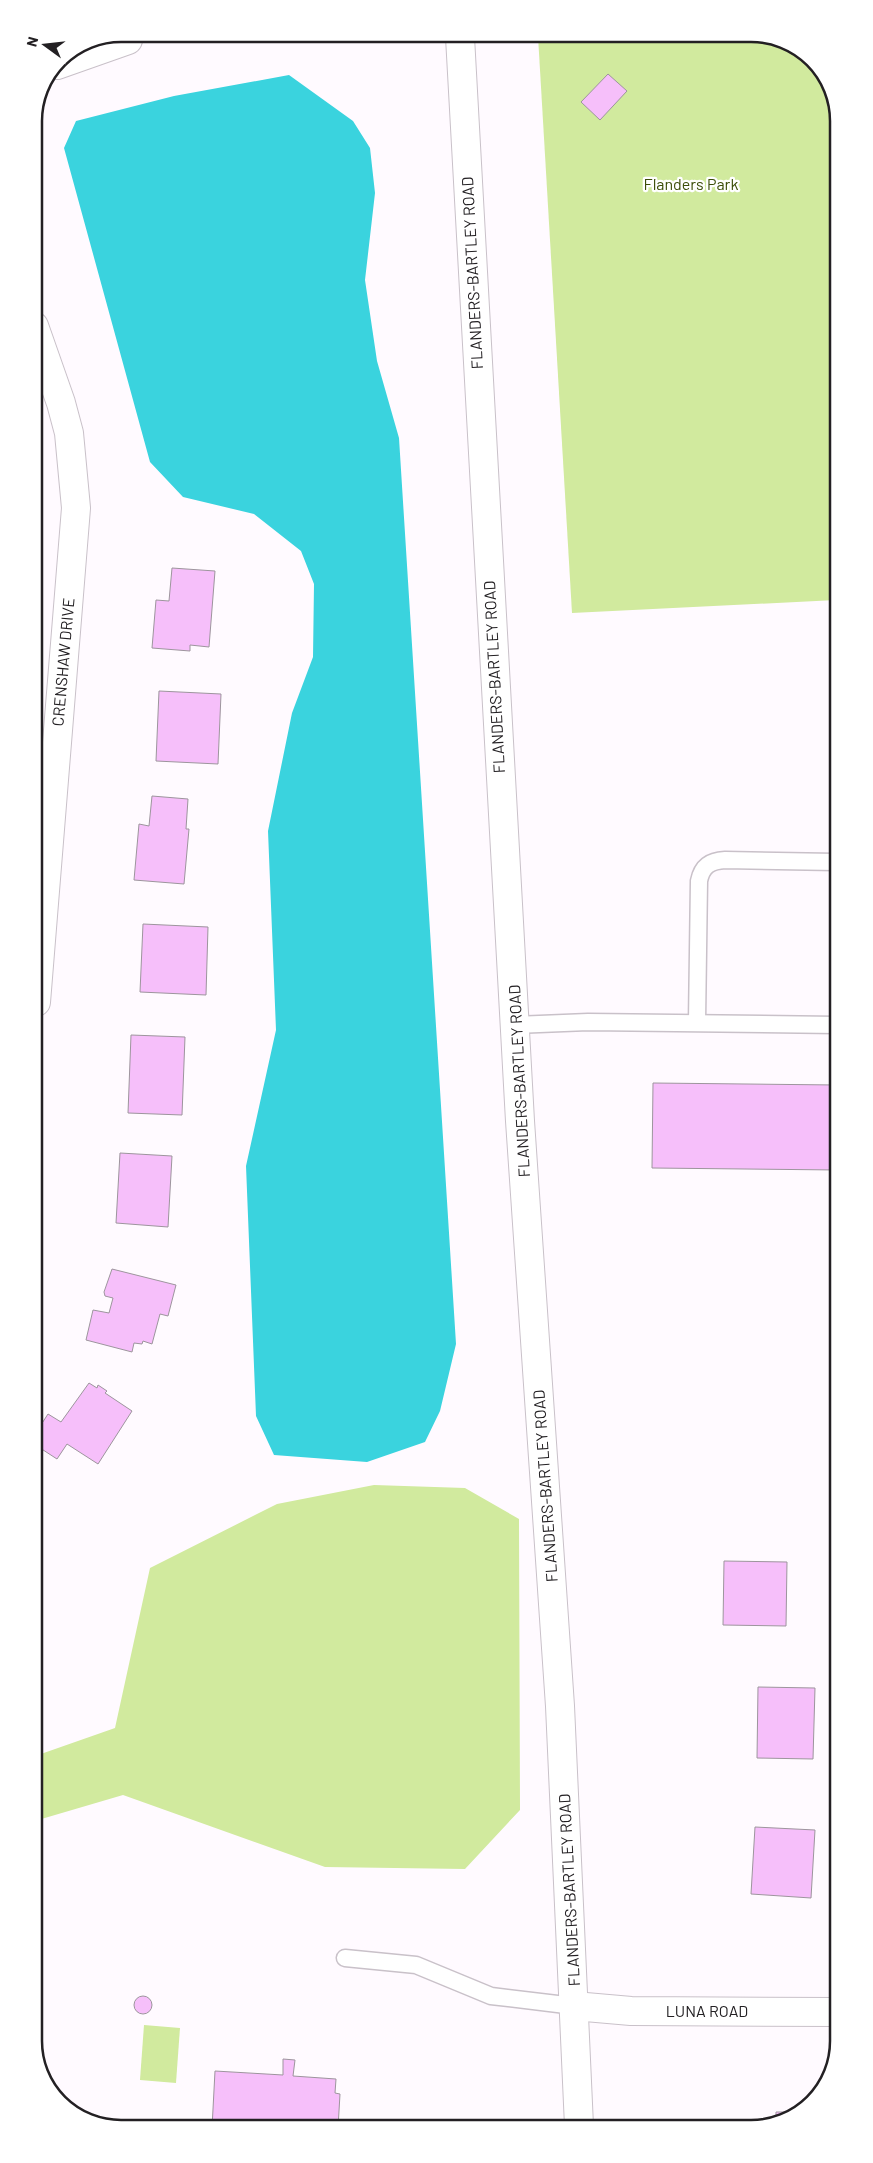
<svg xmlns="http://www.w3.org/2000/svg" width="873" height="2163" font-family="Barlow,sans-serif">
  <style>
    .green { fill: #d1ea9e }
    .water { fill: #3ad3de }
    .building { fill: #f6bffa; stroke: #9d959d }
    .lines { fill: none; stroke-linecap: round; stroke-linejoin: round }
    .lane-casing { stroke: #c9c1c9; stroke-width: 19 }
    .street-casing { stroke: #c9c1c9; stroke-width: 30 }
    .secondary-casing { stroke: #c9c1c9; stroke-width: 30 }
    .lane { stroke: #fff; stroke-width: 16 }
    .street { stroke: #fff; stroke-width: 28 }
    .secondary { stroke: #fff; stroke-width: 28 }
    .labels { text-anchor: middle; stroke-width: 4.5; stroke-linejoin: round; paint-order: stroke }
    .park-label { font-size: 16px; fill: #3b4d07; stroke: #fff }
    .street-label { font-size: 16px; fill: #232023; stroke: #fff }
    .rim { fill: none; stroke: #232023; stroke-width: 2.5 }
  </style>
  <rect width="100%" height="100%" fill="#fffaff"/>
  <g class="green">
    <path d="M758,34L805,52L835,93L836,600L572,613L538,36Z"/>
    <path d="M374,1485L465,1488L519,1519L520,1810L465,1869L325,1867L123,1795L38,1820V1755L115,1728L150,1568L277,1504Z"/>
    <path d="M144,2025L180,2028L176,2083L140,2080Z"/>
  </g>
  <path class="water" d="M289,75L353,121L370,148L375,193L365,280L377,361L399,438L456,1344L440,1411L425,1442L367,1462L274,1455L256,1416L246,1166L276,1030L268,831L292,713L313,657L314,584L301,551L254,514L183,497L150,462L64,148L76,121L174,96Z"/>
  <g class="building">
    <path d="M608,74L627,91L600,120L581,102Z"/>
    <path d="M172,568L215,571L209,647L190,645V651L152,648L156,600L169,601Z"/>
    <path d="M159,691L221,694L218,764L156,761Z"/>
    <path d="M152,796L188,799L186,829H189L184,884L134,880L139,824L149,826Z"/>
    <path d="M143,924L208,927L206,995L140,992Z"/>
    <path d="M131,1035L185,1037L182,1115L128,1113Z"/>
    <path d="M653,1083L837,1085V1170L652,1168Z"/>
    <path d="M120,1153L172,1156L168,1227L116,1223Z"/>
    <path d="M112,1269L176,1285L168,1316L160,1314L152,1344L143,1341L142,1344L134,1343L132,1352L86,1340L93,1310L109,1313L113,1298L105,1296L104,1292Z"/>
    <path d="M89,1383L97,1388L98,1385L107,1391L105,1393L132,1411L98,1464L67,1444L57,1459L37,1446V1431L48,1414L61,1422Z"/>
    <path d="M724,1561L787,1562L786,1626L723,1625Z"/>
    <path d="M758,1687L815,1688L813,1759L757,1758Z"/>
    <path d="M755,1827L815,1830L811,1898L751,1894Z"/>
    <circle cx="143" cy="2005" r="9"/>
    <path d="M283,2059L295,2060L293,2076L336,2079L335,2093L340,2094L338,2128H212L215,2071L283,2075Z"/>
    <path d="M776,2112H797L780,2125H776Z"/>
  </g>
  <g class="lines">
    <g class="lane-casing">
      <g id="lane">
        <path d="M697,1022L699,881C702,866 710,861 725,860L836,862"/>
        <path d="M515,1025L588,1022L837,1025"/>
        <path d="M345,1958L416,1965L491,1996L574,2006"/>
      </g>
    </g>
    <g class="street-casing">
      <g id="street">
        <path d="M57,65L128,40"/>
        <path d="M34,326L61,403L69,433L76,508L36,1002"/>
        <path d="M574,2006L631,2011L839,2012"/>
      </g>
    </g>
    <g class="secondary-casing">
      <path id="secondary" d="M460,37L520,1121L560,1706L579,2126"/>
    </g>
    <use href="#lane" class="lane"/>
    <use href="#street" class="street"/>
    <use href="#secondary" class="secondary"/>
  </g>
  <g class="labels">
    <g class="park-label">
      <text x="691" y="190">Flanders Park</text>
    </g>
    <g class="street-label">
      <text transform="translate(472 273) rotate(-93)" y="6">FLANDERS-BARTLEY ROAD</text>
      <text transform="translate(63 662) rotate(-85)" y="6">CRENSHAW DRIVE</text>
      <text transform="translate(494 677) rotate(-93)" y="6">FLANDERS-BARTLEY ROAD</text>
      <text transform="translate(519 1081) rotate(-93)" y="6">FLANDERS-BARTLEY ROAD</text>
      <text transform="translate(545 1486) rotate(-94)" y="6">FLANDERS-BARTLEY ROAD</text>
      <text transform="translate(569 1890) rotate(-93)" y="6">FLANDERS-BARTLEY ROAD</text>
      <text x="707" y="2017">LUNA ROAD</text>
    </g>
  </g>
  <path d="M0 0H873V2163H0ZM121 42H751A79 79 0 0 1 830 121V2041A79 79 0 0 1 751 2120H121A79 79 0 0 1 42 2041V121A79 79 0 0 1 121 42Z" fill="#fff" fill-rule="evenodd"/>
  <path class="rim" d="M121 42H751A79 79 0 0 1 830 121V2041A79 79 0 0 1 751 2120H121A79 79 0 0 1 42 2041V121A79 79 0 0 1 121 42Z"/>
  <g transform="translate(45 45) rotate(285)" stroke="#ffffff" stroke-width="4" paint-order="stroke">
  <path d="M0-4L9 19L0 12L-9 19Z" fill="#232023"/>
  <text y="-8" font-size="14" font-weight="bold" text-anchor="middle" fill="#232023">N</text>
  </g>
</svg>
